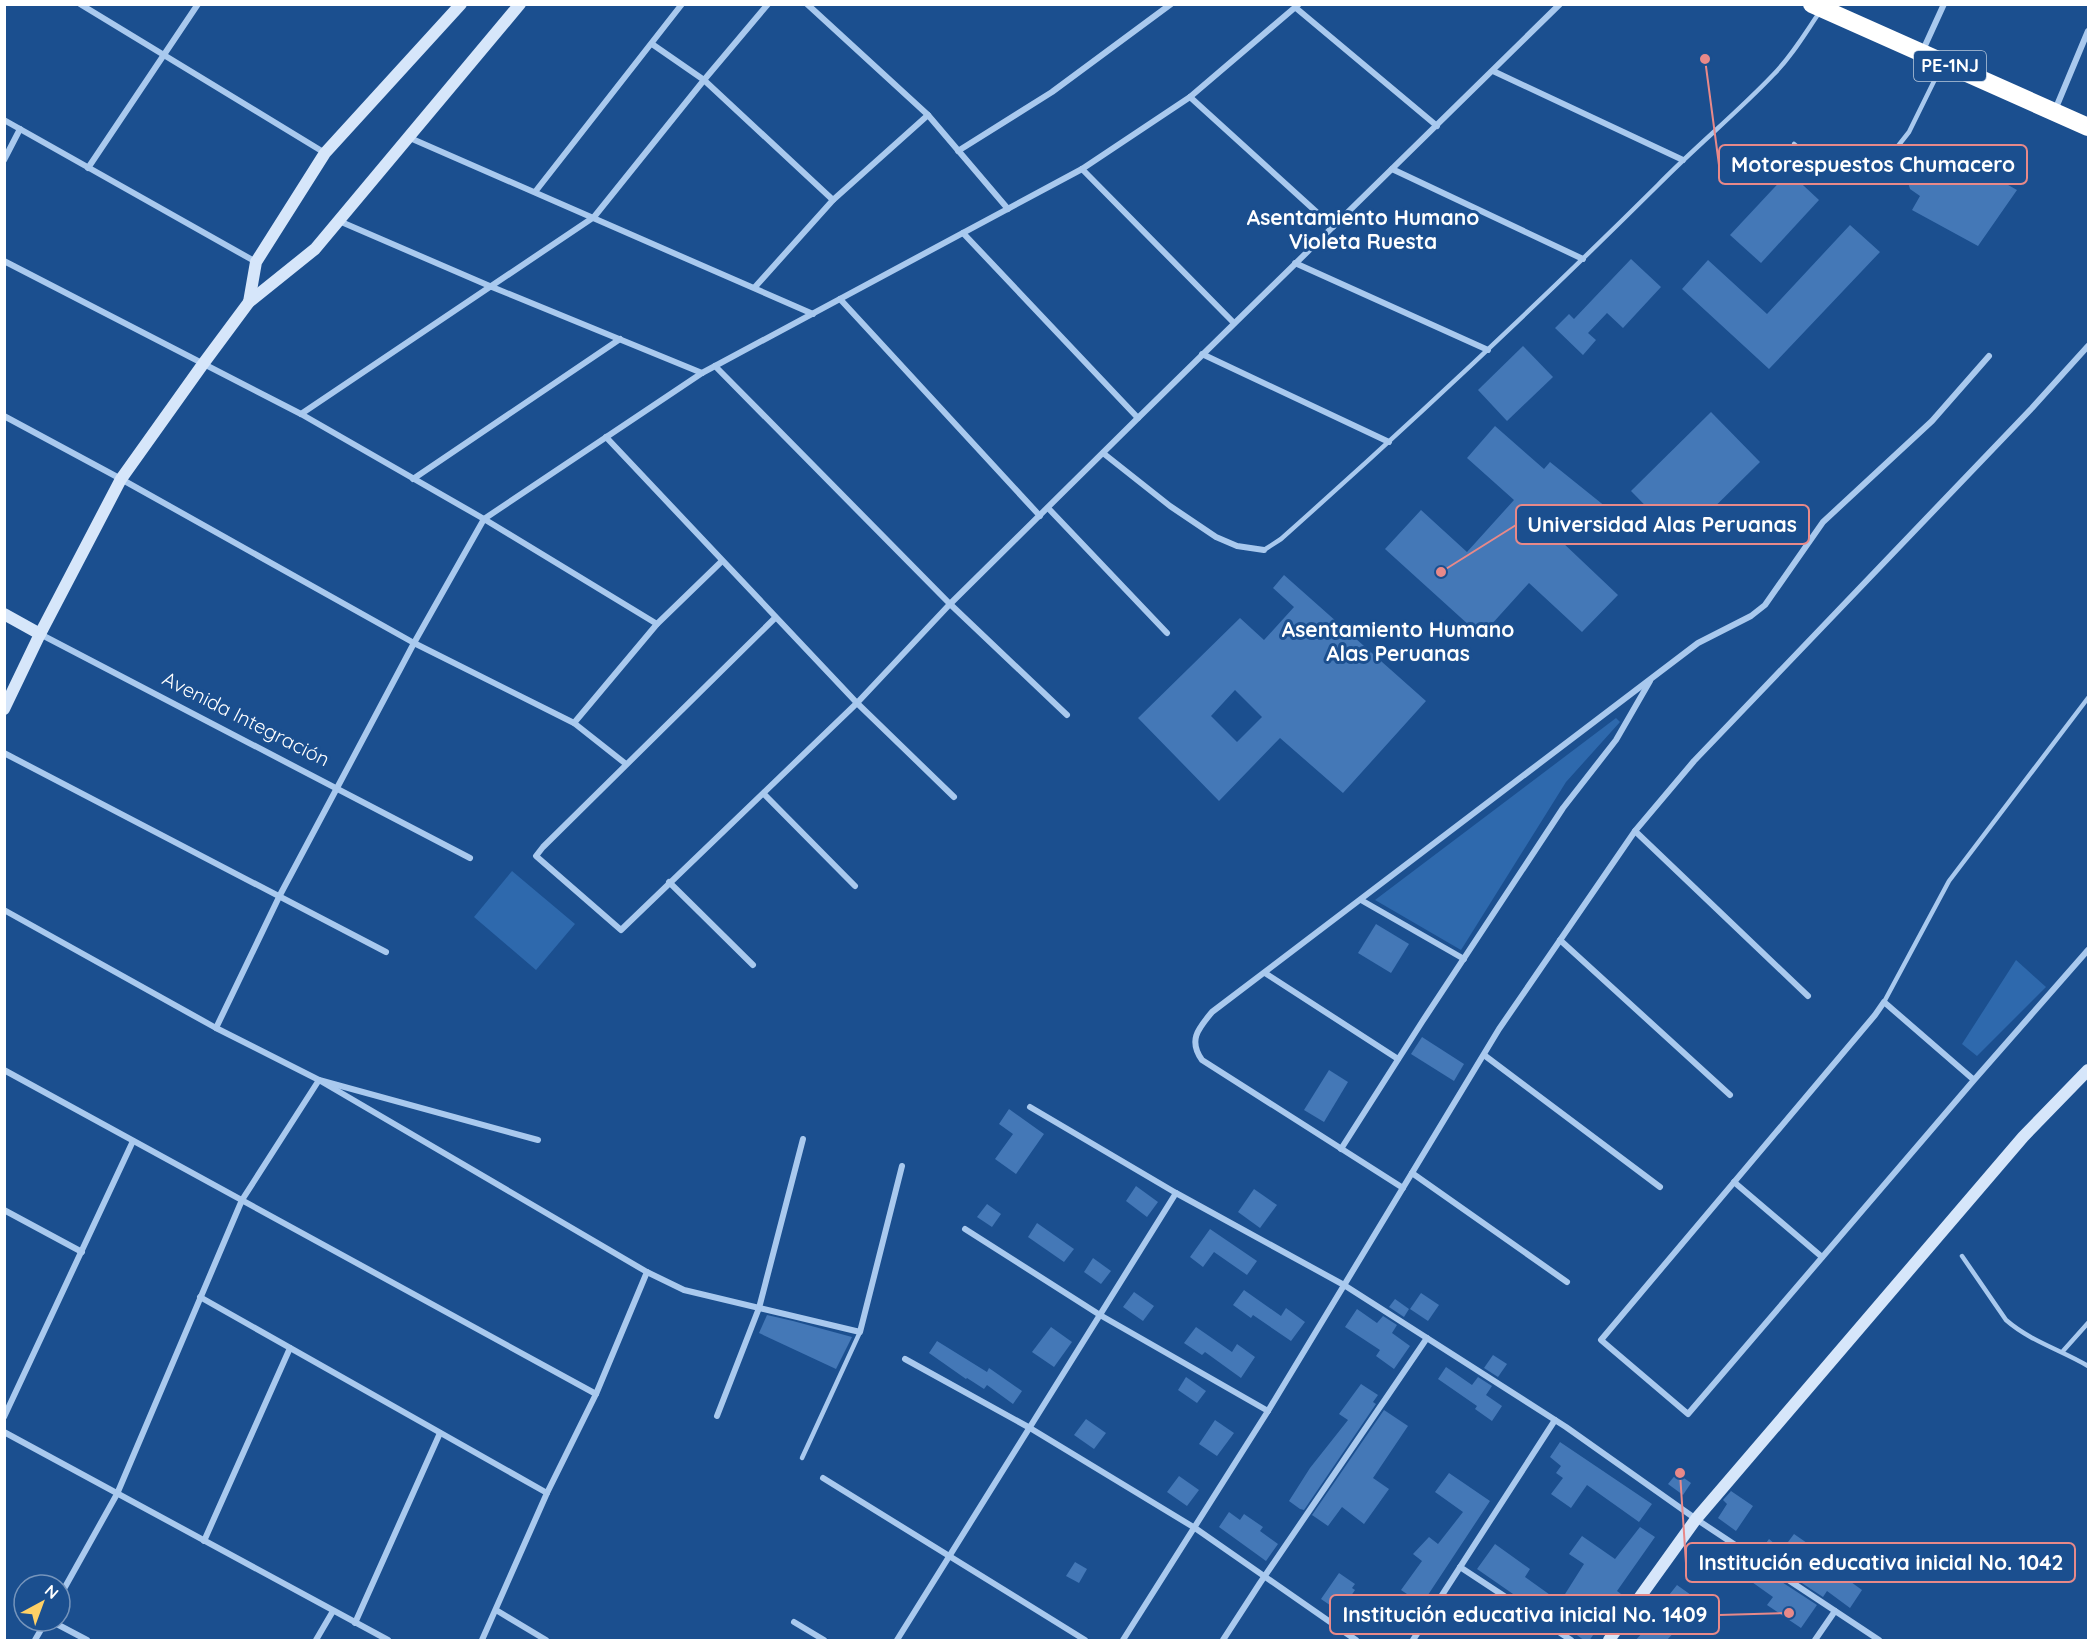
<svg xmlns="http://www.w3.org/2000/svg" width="2093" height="1645" font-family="Quicksand,sans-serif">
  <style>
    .green { fill: #2e69ad }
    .building { fill: #4478b7; fill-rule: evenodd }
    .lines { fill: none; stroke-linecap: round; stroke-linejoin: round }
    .lane { stroke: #a9c9ee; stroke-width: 4.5 }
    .street { stroke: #a9c9ee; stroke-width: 6 }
    .secondary { stroke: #d6e6fa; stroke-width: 12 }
    .highway { stroke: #fff; stroke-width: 18 }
    .labels { text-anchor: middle; stroke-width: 6; stroke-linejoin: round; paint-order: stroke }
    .shield { fill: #1b4f8f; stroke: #bbcadd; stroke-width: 1.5 }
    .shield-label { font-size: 18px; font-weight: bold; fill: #fff }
    .street-label { font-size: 20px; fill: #fff; stroke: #1b4f8f }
    .neighbourhood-label { font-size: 21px; font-weight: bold; fill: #fff; stroke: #1b4f8f }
    .leader { fill: none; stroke: #e88989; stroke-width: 2 }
    .callout-dot { fill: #e88989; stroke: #1b4f8f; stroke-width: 2 }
    .callout { fill: #1b4f8f; stroke: #e88989; stroke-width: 2 }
    .callout-label { font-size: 21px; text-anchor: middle; font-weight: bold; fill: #fff }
  </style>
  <rect width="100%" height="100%" fill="#1b4f8f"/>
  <g class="green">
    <path d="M1616,718L1620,722L1566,782L1461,950L1375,900Z"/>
    <path d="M512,871L575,924L536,970L474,917Z"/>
    <path d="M2016,960L2046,987L1977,1056L1962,1044Z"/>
  </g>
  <g class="building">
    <path d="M1946,150L2017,190L1978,246L1912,210L1920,196L1910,189L1906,176L1914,162L1928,158L1938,163Z"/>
    <path d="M1789,172L1819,200L1761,263L1730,235Z"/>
    <path d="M1850,225L1880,252L1769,369L1682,289L1708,260L1767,314Z"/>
    <path d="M1631,259L1661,287L1623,328L1607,313L1588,333L1596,340L1583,355L1555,328L1569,314L1574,319Z"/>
    <path d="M1523,346L1553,377L1507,421L1478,390Z"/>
    <path d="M1711,412L1760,462L1680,541L1631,491Z"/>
    <path d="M1495,426L1544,469L1550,462L1606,507L1608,518L1594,533L1561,541L1618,595L1582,632L1529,583L1481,636L1385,549L1421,510L1467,552L1514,500L1467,458Z"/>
    <path d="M1284,575L1426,701L1343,793L1280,738L1219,801L1138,718L1240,618L1264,640L1294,607L1273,588ZM1235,690L1262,717L1237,742L1211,716Z"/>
    <path d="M1376,924L1409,944L1391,973L1358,953Z"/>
    <path d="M1422,1037L1464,1064L1454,1081L1411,1054Z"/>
    <path d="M1329,1070L1348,1082L1324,1122L1304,1110Z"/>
    <path d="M1009,1109L1044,1134L1016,1174L995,1159L1013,1134L999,1124Z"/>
    <path d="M1136,1186L1158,1202L1147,1217L1126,1201Z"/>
    <path d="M1254,1189L1277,1205L1260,1228L1238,1212Z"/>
    <path d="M987,1204L1001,1214L992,1227L977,1217Z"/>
    <path d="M1037,1223L1074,1249L1064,1262L1028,1237Z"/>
    <path d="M1210,1229L1257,1261L1247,1275L1214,1252L1203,1267L1190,1257Z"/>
    <path d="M1093,1258L1111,1271L1101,1284L1084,1272Z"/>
    <path d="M1244,1290L1281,1316L1286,1308L1305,1322L1291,1341L1253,1315L1251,1318L1233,1305Z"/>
    <path d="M1134,1292L1154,1306L1143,1321L1123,1307Z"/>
    <path d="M1421,1293L1439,1305L1428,1321L1410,1309Z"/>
    <path d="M1395,1299L1409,1309L1404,1317L1389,1307Z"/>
    <path d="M1357,1309L1377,1323L1383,1316L1397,1325L1392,1333L1410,1346L1394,1369L1376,1356L1380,1350L1345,1327Z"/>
    <path d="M767,1315L793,1321L852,1337L836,1369L759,1333Z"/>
    <path d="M1051,1327L1072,1342L1054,1367L1032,1352Z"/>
    <path d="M1196,1327L1232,1352L1237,1344L1255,1357L1241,1378L1205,1352L1202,1355L1184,1343Z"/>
    <path d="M937,1341L987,1372L989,1368L1022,1391L1013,1404L987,1385L984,1389L967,1378L966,1379L929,1353Z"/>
    <path d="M1493,1355L1507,1364L1498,1377L1484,1368Z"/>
    <path d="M1446,1367L1472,1385L1478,1377L1492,1386L1486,1395L1502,1406L1492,1421L1475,1409L1477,1406L1438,1379Z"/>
    <path d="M1186,1377L1206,1391L1197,1403L1178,1390Z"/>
    <path d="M1361,1384L1378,1395L1373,1402L1376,1404L1304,1510L1300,1509L1289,1501L1310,1468L1348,1420L1339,1414Z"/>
    <path d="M1384,1410L1408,1426L1373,1478L1389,1489L1364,1524L1342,1507L1328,1526L1312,1515Z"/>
    <path d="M1086,1419L1106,1433L1094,1449L1074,1435Z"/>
    <path d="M1215,1420L1234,1433L1217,1456L1199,1444Z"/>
    <path d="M1560,1442L1652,1504L1639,1522L1587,1485L1571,1508L1551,1494L1563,1478L1556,1473L1561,1466L1550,1457Z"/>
    <path d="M1449,1473L1490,1501L1422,1604L1401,1590L1422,1561L1413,1554L1429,1537L1438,1544L1463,1512L1435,1492Z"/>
    <path d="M1677,1473L1691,1483L1683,1495L1668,1484Z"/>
    <path d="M1179,1476L1199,1490L1187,1506L1167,1492Z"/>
    <path d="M1731,1491L1753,1506L1736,1531L1718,1518L1727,1504L1723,1500Z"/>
    <path d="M1229,1512L1240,1520L1244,1514L1263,1527L1260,1531L1278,1544L1266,1561L1219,1527Z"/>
    <path d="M1640,1527L1655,1537L1617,1591L1621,1594L1589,1641H1585L1551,1616L1549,1619L1477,1569L1495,1544L1530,1569L1525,1577L1560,1602L1584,1564L1569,1554L1582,1536L1615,1559Z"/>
    <path d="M1794,1534L1833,1561L1829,1566L1862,1590L1850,1608L1827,1591L1823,1597L1758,1554L1769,1539L1782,1550Z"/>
    <path d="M1075,1562L1087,1569L1079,1583L1066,1576Z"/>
    <path d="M1751,1562L1817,1605L1801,1628L1767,1605L1773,1597L1742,1575Z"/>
    <path d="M1339,1573L1355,1584L1352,1588L1355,1590L1340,1612L1321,1599Z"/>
    <path d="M1677,1585L1691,1595L1683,1608L1699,1618L1679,1627L1666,1641H1635L1642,1633L1639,1630L1660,1601L1669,1595Z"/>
  </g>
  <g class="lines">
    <g class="lane">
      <path d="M1794,144L1839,182H1846L1898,146L1909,132L1941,67"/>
      <path d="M1264,550L1281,539C1410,424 1536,306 1658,185C1695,147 1737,113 1773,75C1791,57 1804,35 1819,13"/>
      <path d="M1884,1002L1949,881L2088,698"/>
      <path d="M1962,1256L2006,1320C2030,1341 2061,1350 2088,1366"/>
      <path d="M2063,1351L2088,1323"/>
      <path d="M802,1458L860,1332"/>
    </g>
    <g class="street">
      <path d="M80,4L325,153"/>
      <path d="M807,4L928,115L1008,209"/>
      <path d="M1296,8L1437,126"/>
      <path d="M652,44L704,80L833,200"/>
      <path d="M1923,50L1944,4"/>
      <path d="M1493,71L1683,160"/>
      <path d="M1190,97L1333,227"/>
      <path d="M2055,110L2088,31"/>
      <path d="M4,120L256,262"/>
      <path d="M410,138L813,314"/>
      <path d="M958,151L1052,92L1171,4"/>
      <path d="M4,160L20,129"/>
      <path d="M88,168L198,4"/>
      <path d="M1082,169L1234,323"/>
      <path d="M1392,169L1583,259"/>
      <path d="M535,192L682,4"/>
      <path d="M339,221L492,287L702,373"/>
      <path d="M963,233L1138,418"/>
      <path d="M4,261L301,414L484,519L657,624"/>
      <path d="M1295,263L1488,350"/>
      <path d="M755,287L833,200L928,115"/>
      <path d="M840,299L1040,516"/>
      <path d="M1202,354L1389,442"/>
      <path d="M715,366L950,604L1067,715"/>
      <path d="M301,414L594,217L704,80L768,4"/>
      <path d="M4,416L121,479L414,643L574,723L626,764"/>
      <path d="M606,437L857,703L954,797"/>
      <path d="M1103,453L1170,506L1216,537L1237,546L1264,550"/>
      <path d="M413,479L620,339"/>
      <path d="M1048,508L1167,633"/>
      <path d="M775,618L543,847L536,856L621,930L857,703L950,604L1138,418L1560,4"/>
      <path d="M40,634L470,858"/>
      <path d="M574,723L657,624L722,561"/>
      <path d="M4,753L386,952"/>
      <path d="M764,794L855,886"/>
      <path d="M1635,831L1808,996"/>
      <path d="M669,882L753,965"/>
      <path d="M1361,900L1464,959"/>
      <path d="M4,910L216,1028L319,1080L647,1272L684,1290L860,1332L902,1166"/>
      <path d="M1560,940L1730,1095"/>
      <path d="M1265,973L1398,1059"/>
      <path d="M216,1028L280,895L337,788L414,643L484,519L702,373L1082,169L1190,97L1299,4"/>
      <path d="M1484,1055L1660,1187"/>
      <path d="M4,1070L596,1394"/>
      <path d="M1974,1080L1884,1002L1875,1015L1601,1340L1688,1414L1974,1080L2088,950"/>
      <path d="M1030,1107L1176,1193L1344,1285L1566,1427L1696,1519L1879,1640"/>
      <path d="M1341,1149L1422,1022L1563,808L1616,740L1650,681"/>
      <path d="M1412,1173L1567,1282"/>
      <path d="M1734,1182L1822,1257"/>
      <path d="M1403,1188L1202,1060C1188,1040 1198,1029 1212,1012L1698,643L1751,616L1765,605L1823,522L1932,421L1989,356"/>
      <path d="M4,1210L82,1252"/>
      <path d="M965,1229L1100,1315L1268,1411"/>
      <path d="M200,1297L547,1493"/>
      <path d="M905,1359L1030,1428L1195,1528L1356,1640"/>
      <path d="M717,1416L759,1308L803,1139"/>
      <path d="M4,1417L133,1141"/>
      <path d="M4,1432L388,1640"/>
      <path d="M823,1478L1085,1640"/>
      <path d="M204,1541L290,1348"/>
      <path d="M1460,1567L1571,1640"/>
      <path d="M60,1596L117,1494L242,1200L319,1080L538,1140"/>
      <path d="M496,1610L546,1640"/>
      <path d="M51,1621L87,1640"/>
      <path d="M794,1622L824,1640"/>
      <path d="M355,1623L440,1433"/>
      <path d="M35,1640L46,1621"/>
      <path d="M316,1640L333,1611"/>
      <path d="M482,1640L547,1493L596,1394L647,1272"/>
      <path d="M897,1640L1176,1193"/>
      <path d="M1123,1640L1268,1411L1499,1029L1635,831L1694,761L2032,408L2088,346"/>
      <path d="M1223,1640L1260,1583L1427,1338"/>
      <path d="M1413,1640L1555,1420"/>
      <path d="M1815,1640L1835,1611"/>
    </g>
    <g class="secondary">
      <path d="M249,302L256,262L325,153L461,4"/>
      <path d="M4,614L40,634"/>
      <path d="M4,709L40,634L121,479L203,364L249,302L315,249L520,4"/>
      <path d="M1609,1640L1696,1519L2023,1137L2088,1070"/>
    </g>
    <path class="highway" d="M1812,4L2088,127"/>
  </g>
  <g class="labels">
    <rect class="shield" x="1914" y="51" width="72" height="30" rx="4.5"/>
    <g class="shield-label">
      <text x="1950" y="72">PE-1NJ</text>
    </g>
    <g class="street-label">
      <text transform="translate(246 719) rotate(27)" y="7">Avenida Integración</text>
    </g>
    <g class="neighbourhood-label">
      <text x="1363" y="225">Asentamiento Humano<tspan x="1363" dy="24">Violeta Ruesta</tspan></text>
      <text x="1398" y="637">Asentamiento Humano<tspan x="1398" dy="24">Alas Peruanas</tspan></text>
    </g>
  </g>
  <path class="leader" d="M1705 59L1719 165M1441 572L1516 525M1680 1473L1686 1563M1789 1613L1719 1615"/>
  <g class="callout-dot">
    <circle cx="1705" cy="59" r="6"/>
    <circle cx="1441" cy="572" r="6"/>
    <circle cx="1680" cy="1473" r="6"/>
    <circle cx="1789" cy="1613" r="6"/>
  </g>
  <g class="callout">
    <rect x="1719" y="145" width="308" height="39" rx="6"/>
    <rect x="1516" y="505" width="293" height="39" rx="6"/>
    <rect x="1686" y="1543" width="389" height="39" rx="6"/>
    <rect x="1330" y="1595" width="389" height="39" rx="6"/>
  </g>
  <g class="callout-label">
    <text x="1873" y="172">Motorespuestos Chumacero</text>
    <text x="1662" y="532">Universidad Alas Peruanas</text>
    <text x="1881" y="1570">Institución educativa inicial No. 1042</text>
    <text x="1525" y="1622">Institución educativa inicial No. 1409</text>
  </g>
  <rect width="2093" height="1645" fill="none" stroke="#ffffff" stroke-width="12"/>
  <g transform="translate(42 1603) rotate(41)"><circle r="28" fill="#1b4f8f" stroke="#7695bc" stroke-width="1.5"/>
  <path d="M0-4.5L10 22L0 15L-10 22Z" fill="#ffd166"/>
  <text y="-9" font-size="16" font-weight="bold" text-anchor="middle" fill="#ffffff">N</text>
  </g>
</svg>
